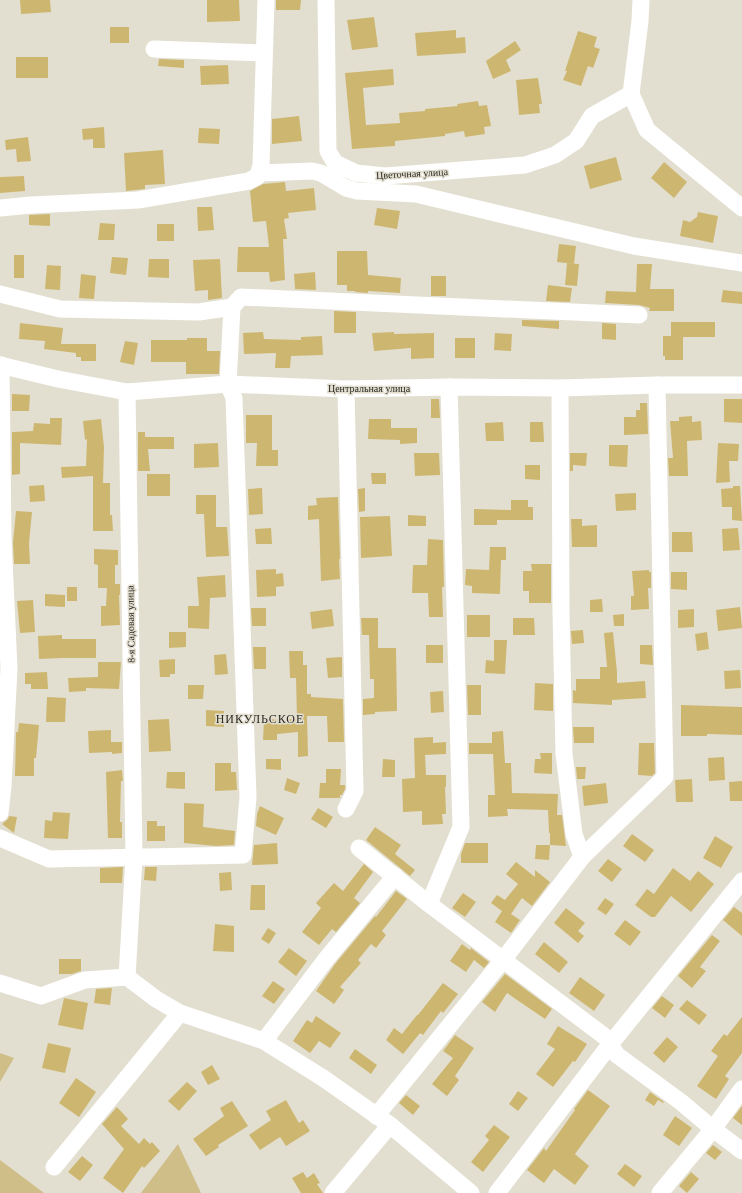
<svg xmlns="http://www.w3.org/2000/svg" width="742" height="1193" font-family="Georgia,serif">
  <style>
    .green { fill: #cfbe88 }
    .building { fill: #cdb770 }
    .lines { fill: none; stroke-linecap: round; stroke-linejoin: round }
    .minor { stroke: #fff; stroke-width: 17 }
    .labels { text-anchor: middle; stroke-width: 3; stroke-linejoin: round; paint-order: stroke }
    .street-label { font-size: 10px; fill: #292822; stroke: #e3dfd0 }
    .quarter-label { font-size: 12px; letter-spacing: 1px; fill: #292822; stroke: #e3dfd0 }
  </style>
  <rect width="100%" height="100%" fill="#e3dfd0"/>
  <g class="green">
    <path d="M0,1053L14,1058L0,1082Z"/>
    <path d="M178,1144L201,1193H141Z"/>
    <path d="M0,1160L44,1193H0Z"/>
  </g>
  <g class="building">
    <path d="M20,0H50L51,12L21,14Z"/>
    <path d="M207,0H239L240,21L207,22Z"/>
    <path d="M276,0H301L300,10H276Z"/>
    <path d="M374,17L378,47L352,50L347,20Z"/>
    <rect x="110" y="27" width="19" height="16"/>
    <path d="M456,30V38L465,37L466,53L417,56L415,33Z"/>
    <path d="M578,31L597,37L594,47L600,49L593,68L588,66L581,86L563,80L567,71H565Z"/>
    <path d="M515,41L521,50L506,60L511,71L493,79L486,61Z"/>
    <rect x="16" y="57" width="32" height="21"/>
    <path d="M159,59L184,60V68L158,66Z"/>
    <path d="M228,65L229,84L201,85L200,66Z"/>
    <path d="M393,69L394,85L363,88L366,125L400,123L399,113L425,111V109L458,106L457,104L478,101L479,106L487,105L491,126L484,127L485,134L465,137L464,131L445,134V136L395,141V146L352,149L345,73Z"/>
    <path d="M538,78L542,104H539L540,113L519,115L516,80Z"/>
    <path d="M299,116L302,141L272,144V119Z"/>
    <path d="M104,127L105,148H93V139L83,140L82,129Z"/>
    <path d="M199,128L220,129L219,144L198,143Z"/>
    <path d="M28,137L31,161L17,162L16,149L6,150L5,140Z"/>
    <path d="M163,150L165,184L145,185V189L126,191L124,153Z"/>
    <path d="M616,157L622,180L590,189L584,166Z"/>
    <path d="M664,162L687,182L674,198L651,178Z"/>
    <path d="M24,176L25,191L0,193V177Z"/>
    <path d="M285,182L286,191L314,188L316,210L288,213L289,218L284,219L287,239H283L285,280L270,282L269,272H237L238,247H269L266,221L253,222L250,191L263,184Z"/>
    <path d="M197,207H212L214,230L198,231Z"/>
    <path d="M377,208L400,211L397,229L374,225Z"/>
    <path d="M698,212L718,216L713,243L680,236L683,220L690,222L697,217Z"/>
    <path d="M50,214V226L29,225V215Z"/>
    <path d="M100,223L115,224L114,240H98Z"/>
    <rect x="157" y="224" width="17" height="17"/>
    <path d="M559,244L576,246L574,264L557,262Z"/>
    <path d="M337,251H367L368,275L401,278L400,293L368,291V293L355,292V291H347V285H337Z"/>
    <rect x="14" y="255" width="10" height="23"/>
    <path d="M112,257L128,258L126,275L110,273Z"/>
    <path d="M149,259H169V278L148,277Z"/>
    <path d="M220,259L222,298L208,300V290L195,291L193,260Z"/>
    <path d="M567,263L579,264L577,286L565,285Z"/>
    <path d="M637,264H652L650,289H674V311H649L650,308L639,305L605,303L606,291L636,292Z"/>
    <path d="M47,265L61,266L60,290L45,289Z"/>
    <path d="M315,272L316,290L295,289L294,274Z"/>
    <path d="M81,274L96,276L94,299L79,298Z"/>
    <rect x="431" y="276" width="15" height="20"/>
    <path d="M548,285L572,288L570,302L546,301Z"/>
    <path d="M723,290L742,292V304L721,302Z"/>
    <path d="M334,311L356,312V333H334Z"/>
    <path d="M522,320L559,321V329L522,326Z"/>
    <path d="M671,322H715V337H683V360H665V356H663V336H671Z"/>
    <path d="M20,323L63,328L61,344H96V361H81V357H76V353L44,349L45,341L19,339Z"/>
    <path d="M602,323L616,324V340L602,339Z"/>
    <path d="M263,332L264,339L301,340V337L322,336L323,355L291,356L290,368H275L276,353L244,354L243,333Z"/>
    <path d="M394,332V334L434,333V358L411,359V348L374,351L372,333Z"/>
    <path d="M495,333L512,334L511,351L494,350Z"/>
    <path d="M187,338H207V351H220L219,374H186V362H151V340H187Z"/>
    <rect x="455" y="338" width="20" height="20"/>
    <path d="M125,341L138,343L134,365L120,362Z"/>
    <path d="M12,394L30,395L29,411H12Z"/>
    <path d="M431,399H439L440,418H431Z"/>
    <path d="M724,399H742V423L724,422Z"/>
    <path d="M640,403H647L648,434L624,435V417H636V410H640Z"/>
    <path d="M246,415H272V450H278V466H256L257,443H246Z"/>
    <path d="M692,416V422L701,421L702,440L687,441L688,476H669L668,458H673L670,421H679V417Z"/>
    <path d="M50,418H62L61,445L20,443V474L12,475V432L33,431L34,423L50,424Z"/>
    <path d="M101,419L104,447L103,483H110V515H112L113,531H93V476L62,478L61,467L86,466L87,439L85,440L83,421Z"/>
    <path d="M369,419H391V428H417V443L400,444V440L368,439Z"/>
    <path d="M503,422L504,441H486L485,423Z"/>
    <path d="M530,422H543L544,442H530Z"/>
    <path d="M138,432H145V437H174V449H148L150,471H138Z"/>
    <path d="M218,443L219,467L194,468V444Z"/>
    <path d="M718,443L739,444L738,461H729L730,482L716,483Z"/>
    <path d="M609,445H628L627,467L609,466Z"/>
    <path d="M414,453H439L440,475L415,476Z"/>
    <path d="M570,453H587L586,466L573,465V471H570Z"/>
    <path d="M525,465H540V480L525,479Z"/>
    <path d="M371,473H386V484H372Z"/>
    <rect x="147" y="474" width="23" height="22"/>
    <path d="M44,485L45,501L30,502L29,486Z"/>
    <path d="M733,486H740L742,521L732,520V507H722L721,489L733,488Z"/>
    <path d="M262,488L263,514L249,515L248,489Z"/>
    <path d="M365,488V511L359,512L358,489Z"/>
    <path d="M636,493V510L616,511L615,494Z"/>
    <path d="M196,495H216V527H227L229,556L206,557L204,514H196Z"/>
    <path d="M338,497L340,559H339L340,579L321,581L319,519L308,520V506L317,505L316,498Z"/>
    <path d="M511,500H528V507H533V520H497V525H474V509L511,510Z"/>
    <path d="M16,511L32,512L29,543L30,564H14L13,542Z"/>
    <path d="M408,515L426,516V526H408Z"/>
    <path d="M390,516L392,556L361,558L360,517Z"/>
    <path d="M571,519H582V526L597,525V547H572Z"/>
    <path d="M271,528L272,544H256L255,529Z"/>
    <path d="M738,528L740,550L723,551L722,529Z"/>
    <path d="M672,532H692L693,552H672Z"/>
    <path d="M428,539L443,540L444,587H442L443,617H429L428,593H412L413,565H427Z"/>
    <path d="M490,547H506V560H501L500,594L472,593V586L465,585L466,569L489,570Z"/>
    <path d="M94,549L118,550V565H115V584H120V595H119L120,625L101,626V606H106L107,588H98V565L94,564Z"/>
    <path d="M531,564H551V603H529V591H523V571H532Z"/>
    <path d="M276,569V574L283,573L284,586L276,587V596L257,597L256,570Z"/>
    <path d="M649,570V572H651V588H648L649,609L631,610V596H634L632,571Z"/>
    <path d="M671,572H687V590L671,589Z"/>
    <path d="M225,575L226,597L210,598L209,629L188,628V606H199L197,577Z"/>
    <rect x="67" y="587" width="10" height="14"/>
    <path d="M45,594L65,595V607L45,606Z"/>
    <path d="M602,599L603,612H590V600Z"/>
    <path d="M33,600L35,632L20,633L17,601Z"/>
    <path d="M740,607L742,628L718,631L716,610Z"/>
    <path d="M251,608H266V626H252Z"/>
    <path d="M332,609L334,626L312,629L310,612Z"/>
    <path d="M694,609V627L678,628V610Z"/>
    <path d="M624,614V626H614L613,615Z"/>
    <rect x="467" y="615" width="23" height="22"/>
    <path d="M361,618H378V648H396L397,711L375,712V714L363,715V699L374,698V679H370L369,635H362Z"/>
    <path d="M513,618H534L535,635H513Z"/>
    <path d="M583,630L584,643L572,644L571,631Z"/>
    <path d="M169,632H186V647L169,648Z"/>
    <path d="M613,632L617,672V683L645,681L646,698L612,700V705L573,703V690L576,691V679H600V667H607L604,633Z"/>
    <path d="M707,632L709,649L697,651L695,634Z"/>
    <path d="M62,635V639H96V658H62L39,659L38,636Z"/>
    <path d="M494,640H507L505,674L485,673L486,660L494,661Z"/>
    <rect x="426" y="645" width="17" height="18"/>
    <path d="M640,645H652L653,665L640,664Z"/>
    <path d="M253,647H266V669H254Z"/>
    <path d="M289,651H303V665H307V694H311V697L343,699L344,742H328L327,716H307L308,756L298,757V732L277,734V740H263L264,719L289,720V719H297L296,678H290Z"/>
    <path d="M226,654L228,674L215,675L214,655Z"/>
    <path d="M342,657V677L328,678L326,658Z"/>
    <path d="M175,659V674H170V677H160L159,660Z"/>
    <path d="M98,662H121L119,689L86,688V691L69,692L68,678L98,677Z"/>
    <path d="M740,670L741,688L725,689L724,671Z"/>
    <path d="M47,672L48,689H31V684H25V673Z"/>
    <path d="M535,683L553,684V711L534,710Z"/>
    <path d="M188,685H204L203,699H188Z"/>
    <path d="M467,685H481V715H468Z"/>
    <path d="M443,691L444,712L431,713L430,692Z"/>
    <path d="M47,697L66,698L65,722H46Z"/>
    <path d="M681,705L742,707V735L707,734V736H681Z"/>
    <path d="M206,710L224,711V727L206,726Z"/>
    <path d="M169,719L171,751L149,752L148,720Z"/>
    <path d="M19,723L39,725L36,758H34V776H15L16,732H18Z"/>
    <path d="M573,727H594V743H574Z"/>
    <path d="M111,730V742H122V753L112,754V752L89,753L88,731Z"/>
    <path d="M503,731L505,763H511L512,793L558,794L557,815H562L566,846L550,845V833H549L548,810L507,809L508,816L488,817V795H495L493,754H469V743H492V732Z"/>
    <path d="M433,737V743L446,742V754L425,755L426,775H446V787H445L446,814H442L443,824L422,825V811L403,812L402,779L415,778L414,738Z"/>
    <path d="M639,743H654L655,773L652,776L638,775Z"/>
    <path d="M540,753H552V774L534,773L535,759H541Z"/>
    <path d="M724,757L725,780L709,781L708,758Z"/>
    <path d="M266,759H281V770L266,769Z"/>
    <path d="M383,759L395,760V777H382Z"/>
    <path d="M215,763H231V772H236L237,790L215,791Z"/>
    <path d="M576,767H586L585,779H577Z"/>
    <path d="M326,769H341L340,785H345V789L342,795H340V798H319L320,783H326Z"/>
    <path d="M122,770L123,781H121L120,822H122V838H108L106,772Z"/>
    <path d="M167,772H185V789L166,788Z"/>
    <path d="M287,778L300,783L296,794L284,790Z"/>
    <path d="M692,779L693,802H676L675,780Z"/>
    <path d="M742,781V801H730L729,782Z"/>
    <path d="M606,783L608,803L584,806L582,786Z"/>
    <path d="M184,803L204,804L203,827L235,831L234,845L216,846L184,843Z"/>
    <path d="M260,806L284,818L276,835L256,826L257,814Z"/>
    <path d="M318,808L333,817L326,828L311,819Z"/>
    <path d="M53,812L70,813L68,839L44,838L45,820L52,821Z"/>
    <path d="M9,816L17,817L14,833L2,824L8,819Z"/>
    <path d="M147,821H157V826H165V841H147Z"/>
    <path d="M375,827L401,845L395,854L415,870L410,876L366,840Z"/>
    <path d="M632,834L654,850L645,862L623,846Z"/>
    <path d="M715,836L733,847L721,868L703,858Z"/>
    <path d="M277,843L278,864L252,865L254,845Z"/>
    <path d="M465,843H488V863H461V854Z"/>
    <path d="M536,845H550L549,860L535,859Z"/>
    <path d="M608,859L622,869L612,882L598,871Z"/>
    <path d="M516,862L535,877V870L550,882L532,906L522,898L511,914L520,920L511,933L495,922L502,911L491,903L497,895L505,900L518,884L506,874Z"/>
    <path d="M364,864L373,872L354,898L360,903L336,932L332,929L319,945L302,932L321,908L316,903L334,883L343,891Z"/>
    <path d="M123,867L122,883H100V868Z"/>
    <path d="M145,867H157L156,881L144,880Z"/>
    <path d="M673,868L690,881L698,871L714,884L691,912L671,896L655,917H651L635,905L647,889L654,894Z"/>
    <path d="M231,872L232,890L220,891L219,873Z"/>
    <path d="M251,885H265V910H250Z"/>
    <path d="M396,891L407,899L382,931L386,935L376,948L371,944L358,960L361,963L340,987L344,990L334,1004L316,991L335,964L375,916L376,917Z"/>
    <path d="M463,893L476,902L465,917L452,908Z"/>
    <path d="M605,898L614,904L606,915L597,909Z"/>
    <path d="M734,907L742,913V936L723,920Z"/>
    <path d="M566,908L585,923L578,931L584,936L578,943L554,923Z"/>
    <path d="M625,920L641,932L630,946L614,934Z"/>
    <path d="M215,924L234,926V952L213,951Z"/>
    <path d="M268,928L276,933L269,944L261,939Z"/>
    <path d="M712,935L720,941L700,967L706,971L692,988L678,976Z"/>
    <path d="M544,942L568,962L559,973L535,954Z"/>
    <path d="M462,944L470,950L471,948L489,962L484,968L474,960L466,972L450,961Z"/>
    <path d="M289,948L307,961L296,976L278,962Z"/>
    <path d="M59,959H81V971L72,974H59Z"/>
    <path d="M505,974L552,1009L545,1019L507,993L495,1012L482,1002Z"/>
    <path d="M580,977L605,995L594,1011L569,993Z"/>
    <path d="M273,981L285,989L274,1004L262,996Z"/>
    <path d="M443,983L458,994L443,1013L441,1011L423,1035L420,1033L403,1054L386,1040L394,1028L402,1034L417,1015H418Z"/>
    <path d="M112,988L110,1005L94,1003L96,989Z"/>
    <path d="M662,996L674,1005L665,1018L652,1008Z"/>
    <path d="M64,998L88,1003L83,1030L58,1025Z"/>
    <path d="M687,1000L707,1015L699,1025L679,1009Z"/>
    <path d="M316,1016L341,1033L330,1048L319,1041L310,1053L293,1041L307,1020L312,1023Z"/>
    <path d="M742,1017V1053L725,1076L729,1079L716,1099L697,1086L718,1056L711,1051L724,1034L727,1036Z"/>
    <path d="M558,1026L587,1044L575,1062L573,1061L553,1087L536,1074L555,1049L547,1044Z"/>
    <path d="M455,1035L474,1048L455,1076L459,1080L447,1096L432,1084L453,1058L443,1051Z"/>
    <path d="M667,1037L678,1047L664,1063L653,1053Z"/>
    <path d="M48,1043L71,1048L65,1073L42,1068Z"/>
    <path d="M355,1049L377,1065L371,1074L349,1058Z"/>
    <path d="M212,1065L220,1079L208,1085L201,1072Z"/>
    <path d="M76,1078L96,1092L79,1117L59,1103Z"/>
    <path d="M187,1082L197,1091L179,1111L168,1101Z"/>
    <path d="M588,1090L610,1106L575,1154L589,1166L575,1185L554,1169L544,1183L527,1170L544,1148L546,1151L575,1110L574,1109Z"/>
    <path d="M518,1091L528,1098L518,1111L509,1104Z"/>
    <path d="M650,1092L664,1102L663,1103L658,1100L654,1106L645,1100Z"/>
    <path d="M406,1095L420,1106L413,1115L399,1103Z"/>
    <path d="M286,1100L299,1123L303,1120L310,1131L286,1146L280,1137L260,1150L249,1135L271,1120L266,1111Z"/>
    <path d="M232,1101L248,1126L218,1145L219,1147L206,1156L193,1139L224,1116L220,1108Z"/>
    <path d="M742,1106V1125L733,1118Z"/>
    <path d="M117,1107L128,1119L121,1126L139,1144L144,1138L150,1144L152,1142L160,1151L144,1168L142,1166L123,1193L103,1178L124,1149L102,1124Z"/>
    <path d="M675,1116L692,1128L679,1146L663,1135Z"/>
    <path d="M494,1125L510,1137L483,1172L471,1162L489,1140L485,1136Z"/>
    <path d="M713,1145L722,1152L715,1160L706,1153Z"/>
    <path d="M82,1156L93,1165L80,1181L68,1172Z"/>
    <path d="M625,1164L642,1176L634,1187L617,1174Z"/>
    <path d="M303,1172L307,1178L314,1173L320,1183L317,1184L323,1193H301L292,1178Z"/>
    <path d="M691,1172L699,1179L687,1193L679,1186Z"/>
  </g>
  <g class="lines">
    <g class="minor">
      <path d="M326,0L328,151L335,163L356,173L385,176L525,165L555,155L576,141L592,116L631,94"/>
      <path d="M154,49L264,53"/>
      <path d="M631,94L647,130L742,208"/>
      <path d="M631,94L640,21L641,0"/>
      <path d="M259,173L312,171L321,173L346,188L357,191L416,194L634,246L742,263"/>
      <path d="M0,208L31,205L138,200L249,181L258,176L261,165L266,0"/>
      <path d="M0,294L60,309L199,312L232,307"/>
      <path d="M0,365L58,379L127,392L228,384L346,389L449,387L560,388L657,385H742"/>
      <path d="M560,388L561,612L564,754L574,834L582,857"/>
      <path d="M346,389L355,791L346,809"/>
      <path d="M127,392L134,857L127,977"/>
      <path d="M0,813L3,786L9,668L3,539L1,365"/>
      <path d="M0,838L49,859L243,855L248,797L234,398L228,384L232,307L241,297L639,315"/>
      <path d="M359,848L429,904L612,1042V1048L617,1055L681,1102L713,1129L742,1151"/>
      <path d="M429,904L461,827L449,387"/>
      <path d="M0,983L41,996L85,980L127,977L156,999L180,1013L264,1041L323,1078L390,1125L471,1193"/>
      <path d="M264,1041L327,958L395,876"/>
      <path d="M376,1116L503,960L582,857L665,777L657,385"/>
      <path d="M54,1167L180,1013"/>
      <path d="M333,1193L390,1125"/>
      <path d="M497,1193L612,1042L742,881"/>
      <path d="M660,1193L713,1129L742,1089"/>
    </g>
  </g>
  <g class="labels">
    <g class="street-label">
      <text transform="translate(412 173) rotate(-3)" y="4">Цветочная улица</text>
      <text x="369" y="392">Центральная улица</text>
      <text transform="translate(130 624) rotate(-91)" y="4">8-я Садовая улица</text>
    </g>
    <g class="quarter-label">
      <text x="260" y="723">НИКУЛЬСКОЕ</text>
    </g>
  </g>
</svg>
